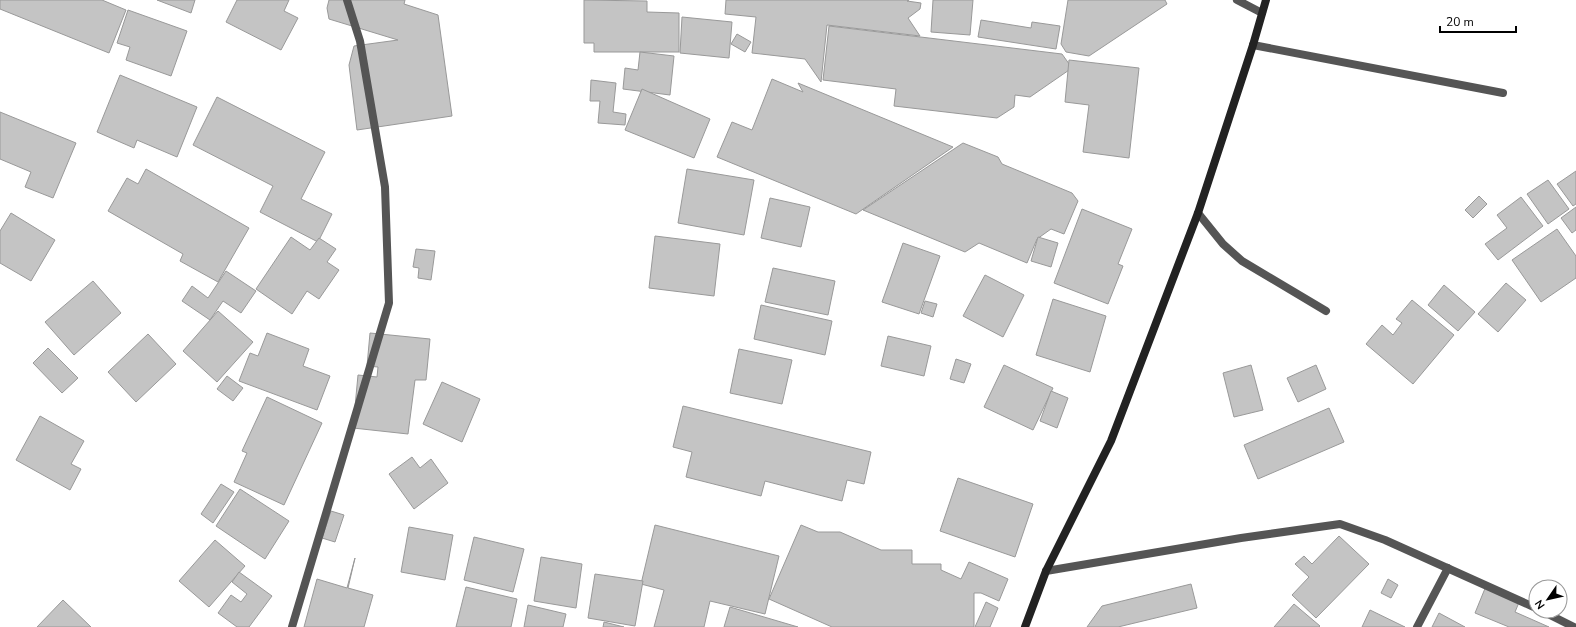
<svg xmlns="http://www.w3.org/2000/svg" width="1576" height="627" font-family="'Nunito Sans',sans-serif">
  <style>
    .building { fill: #c4c4c4; stroke: #999 }
    .lines { fill: none; stroke-linecap: round; stroke-linejoin: round }
    .street { stroke: #555; stroke-width: 8 }
    .secondary { stroke: #222; stroke-width: 8 }
  </style>
  <rect width="100%" height="100%" fill="#fff"/>
  <g class="building">
    <path d="M0,0H102L126,10L109,53L0,9Z"/>
    <path d="M157,0H195L191,13Z"/>
    <path d="M237,0H289L284,11L298,18L281,50L226,22Z"/>
    <path d="M329,0H405L404,4L438,15L452,116L357,130L349,65L354,46L398,40L329,19L327,8Z"/>
    <path d="M584,0L647,1V12L679,13V52H594V43H584Z"/>
    <path d="M726,0H909L907,1L921,3L920,9L908,18L920,36L827,25L821,82L805,59L752,53L756,17L725,14Z"/>
    <path d="M933,0H973L970,35L931,32Z"/>
    <path d="M1068,0H1165L1167,4L1089,56L1066,52L1061,44Z"/>
    <path d="M128,10L187,31L171,76L126,60L130,47L117,43Z"/>
    <path d="M682,17L732,22L729,58L680,53Z"/>
    <path d="M981,20L1031,28L1032,22L1060,26L1056,49L978,37Z"/>
    <path d="M829,26L1062,54L1072,68L1030,97L1015,95L1014,107L997,118L894,106L896,89L823,80Z"/>
    <path d="M737,34L751,42L745,52L731,44Z"/>
    <path d="M640,52L674,56L670,95L623,89L625,68L638,70Z"/>
    <path d="M1069,60L1139,68L1129,158L1083,152L1089,105L1065,102Z"/>
    <path d="M120,75L197,107L177,157L137,140L134,148L97,132Z"/>
    <path d="M772,79L803,92L798,83L953,147L856,214L717,157L732,122L752,130Z"/>
    <path d="M591,80L616,83L613,112L626,114L625,125L598,123L600,101H590Z"/>
    <path d="M642,89L710,119L694,158L625,130Z"/>
    <path d="M217,97L325,152L301,199L332,214L318,242L260,212L273,186L193,145Z"/>
    <path d="M0,112L76,143L53,198L25,187L31,172L0,159Z"/>
    <path d="M963,143L998,157L1002,164L1072,193L1078,201L1064,234L1051,229L1037,239L1027,263L979,243L965,252L863,210Z"/>
    <path d="M146,169L249,228L218,282L180,261L183,254L108,211L127,178L138,184Z"/>
    <path d="M687,169L754,180L744,235L678,223Z"/>
    <path d="M1576,171V204L1573,206L1557,184Z"/>
    <path d="M1548,180L1569,209L1548,224L1527,194Z"/>
    <path d="M1479,196L1487,204L1473,218L1465,210Z"/>
    <path d="M1521,197L1543,226L1498,260L1485,244L1507,228L1497,215Z"/>
    <path d="M770,198L810,207L801,247L761,238Z"/>
    <path d="M1576,207V230L1572,233L1561,218Z"/>
    <path d="M1082,209L1132,229L1118,264L1123,266L1108,304L1054,283Z"/>
    <path d="M11,213L55,240L31,281L0,263V231Z"/>
    <path d="M1557,229L1576,256V278L1541,302L1512,260Z"/>
    <path d="M655,236L720,244L714,296L649,288Z"/>
    <path d="M291,237L310,250L319,238L336,249L327,262L339,270L319,299L307,291L292,314L256,289Z"/>
    <path d="M1038,237L1058,243L1051,267L1031,261Z"/>
    <path d="M903,243L940,256L919,314L882,302Z"/>
    <path d="M416,249L435,251L431,280L418,278L419,268L413,267Z"/>
    <path d="M773,268L835,281L828,315L765,302Z"/>
    <path d="M226,271L256,291L241,313L223,301L210,320L182,301L192,286L208,298Z"/>
    <path d="M985,275L1024,295L1003,337L963,316Z"/>
    <path d="M93,281L121,313L74,355L45,322Z"/>
    <path d="M1506,283L1526,300L1498,332L1478,314Z"/>
    <path d="M1444,285L1475,312L1458,331L1428,305Z"/>
    <path d="M1053,299L1106,316L1090,372L1036,355Z"/>
    <path d="M1412,300L1454,335L1413,384L1366,344L1382,325L1393,335L1402,323L1396,319Z"/>
    <path d="M925,301L937,304L933,317L921,313Z"/>
    <path d="M761,305L832,321L825,355L754,339Z"/>
    <path d="M218,311L253,342L217,382L183,351Z"/>
    <path d="M267,333L309,349L303,366L330,376L317,410L239,381L250,353L258,356Z"/>
    <path d="M370,333L430,339L426,380H415L408,434L353,428L358,375L377,377L378,367L367,366Z"/>
    <path d="M148,334L176,364L136,402L108,372Z"/>
    <path d="M888,336L931,346L924,376L881,366Z"/>
    <path d="M48,348L78,378L62,393L33,363Z"/>
    <path d="M739,349L792,360L782,404L730,393Z"/>
    <path d="M956,359L971,364L964,383L950,379Z"/>
    <path d="M1004,365L1053,388L1033,430L984,407Z"/>
    <path d="M1251,365L1263,410L1234,417L1223,373Z"/>
    <path d="M1316,365L1326,389L1298,402L1287,378Z"/>
    <path d="M227,376L243,388L233,401L217,389Z"/>
    <path d="M442,382L480,399L462,442L423,424Z"/>
    <path d="M1051,391L1068,398L1057,428L1040,421Z"/>
    <path d="M267,397L322,423L284,505L234,482L247,453L242,451Z"/>
    <path d="M683,406L871,452L864,484L847,480L842,501L765,481L761,496L686,477L692,452L673,447Z"/>
    <path d="M1329,408L1344,442L1258,479L1244,445Z"/>
    <path d="M40,416L84,441L71,464L81,469L70,490L16,460Z"/>
    <path d="M412,457L420,468L431,459L448,483L414,509L389,474Z"/>
    <path d="M958,478L1033,504L1015,557L940,531Z"/>
    <path d="M221,484L234,492L213,523L201,514Z"/>
    <path d="M240,489L289,521L265,559L216,526Z"/>
    <path d="M331,511L344,515L335,542L322,538Z"/>
    <path d="M655,525L779,556L765,614L710,601L704,627H654L664,590L641,584Z"/>
    <path d="M801,525L818,532H840L881,550H912V564H941V570L961,579L969,562L1008,579L999,601L981,593H974V627H832L769,599Z"/>
    <path d="M409,527L453,535L445,580L401,572Z"/>
    <path d="M1339,536L1369,564L1316,618L1292,595L1309,577L1295,564L1304,556L1312,564Z"/>
    <path d="M474,537L524,549L513,592L464,580Z"/>
    <path d="M215,540L245,566L209,607L179,581Z"/>
    <path d="M541,557L582,564L576,608L534,601Z"/>
    <path d="M355,558L348,588L373,595L364,627H304L317,579L347,588Z"/>
    <path d="M239,572L272,596L249,627H237L218,613L231,595L241,602L247,594L232,582Z"/>
    <path d="M595,574L643,581L635,626L588,618Z"/>
    <path d="M1388,579L1398,585L1391,598L1381,593Z"/>
    <path d="M1191,584L1197,608L1118,627H1087L1102,606Z"/>
    <path d="M1486,586L1520,600L1515,612L1549,627H1509L1475,613Z"/>
    <path d="M466,587L517,599L511,627H456Z"/>
    <path d="M63,600L91,627H37Z"/>
    <path d="M986,602L998,608L990,627H975Z"/>
    <path d="M1294,604L1320,626L1319,627H1274Z"/>
    <path d="M528,605L566,614L563,627H524Z"/>
    <path d="M730,607L798,627H724Z"/>
    <path d="M1370,610L1405,627H1362Z"/>
    <path d="M1439,613L1465,627H1432Z"/>
    <path d="M604,622L624,627H603Z"/>
  </g>
  <g class="lines">
    <g class="street">
      <path d="M1237,0L1262,13"/>
      <path d="M1253,45L1503,93"/>
      <path d="M1198,213L1223,244L1242,261L1326,311"/>
      <path d="M1046,571L1241,538L1340,524L1385,540L1536,608"/>
      <path d="M1542,611L1574,627"/>
      <path d="M292,627L389,303L385,187L360,41L347,0"/>
      <path d="M1417,627L1448,568"/>
    </g>
    <path class="secondary" d="M1025,627L1046,571L1111,441L1198,213L1253,45L1266,0"/>
  </g>
  <g transform="translate(1548 599) rotate(236)"><circle r="19" fill="#ffffff" stroke="#999999"/>
  <path d="M0-3L7 15L0 10L-7 15Z" fill="#000000"/>
  <text y="-6" font-size="11" font-weight="bold" text-anchor="middle" fill="#000000">N</text>
  </g>
  <path d="M1440 26v6h76v-6" fill="none" stroke="#000000" stroke-width="2"/>
  <text x="1446" y="26" font-size="12" fill="#000000" stroke="#ffffff" stroke-width="3" paint-order="stroke">20 m</text>
</svg>
